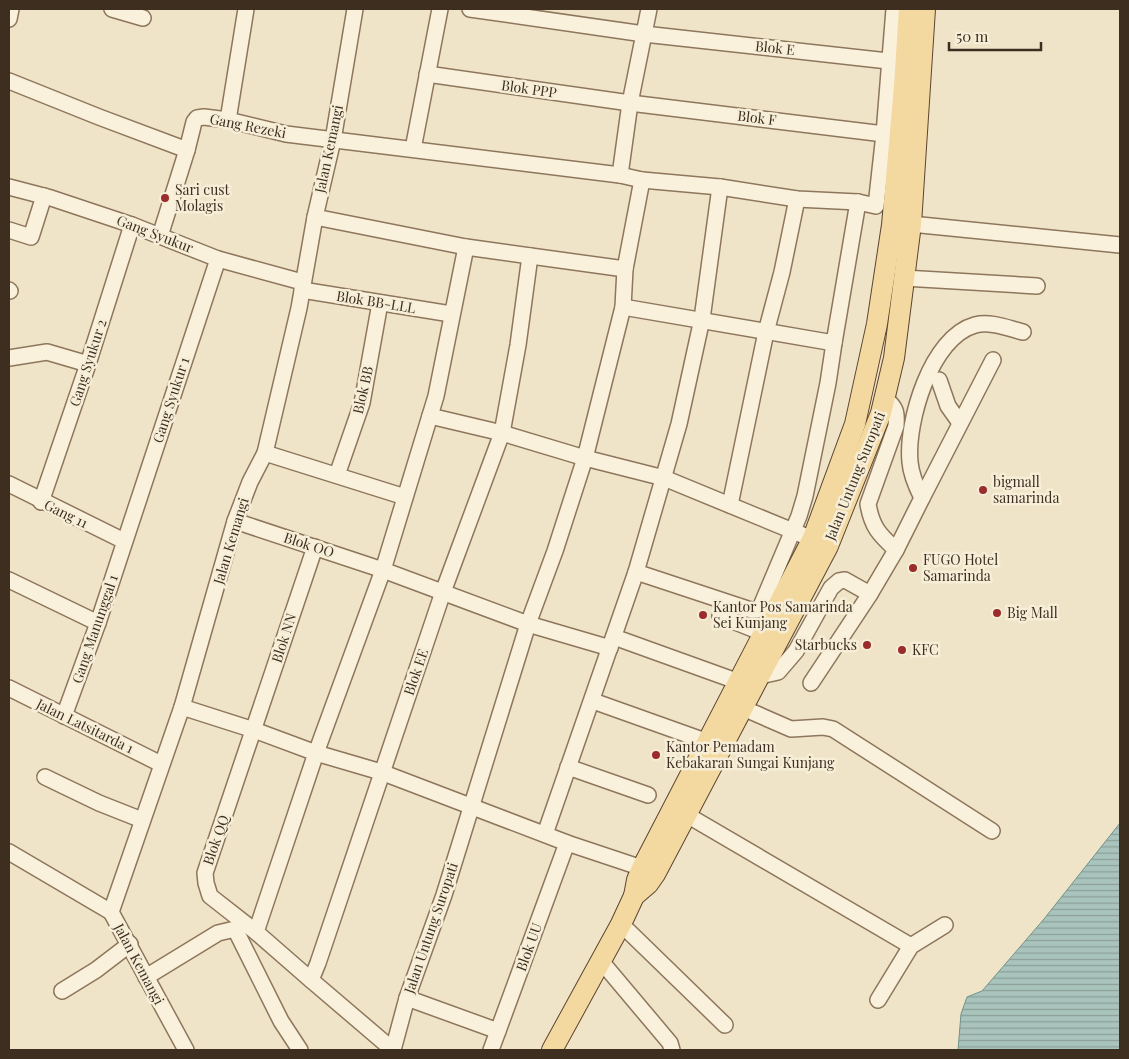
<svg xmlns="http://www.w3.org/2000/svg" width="1129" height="1059" font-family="'Playfair Display',serif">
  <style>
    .water { fill: url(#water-rules); stroke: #6f938a }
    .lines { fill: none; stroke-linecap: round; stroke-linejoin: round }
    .minor-casing { stroke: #8d765c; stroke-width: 18 }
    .major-casing { stroke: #5b4430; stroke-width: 22 }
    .minor { stroke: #faf1dc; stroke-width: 15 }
    .major { stroke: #f3d9a0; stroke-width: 20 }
    .poi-dot { fill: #9e2a2b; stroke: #f7eed8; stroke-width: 2 }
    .labels { text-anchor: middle; stroke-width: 5; stroke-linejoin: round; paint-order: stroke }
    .street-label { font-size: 14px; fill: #3d2e20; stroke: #f7eed8 }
    .poi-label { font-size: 14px; fill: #3d2e20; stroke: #f7eed8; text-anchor: start }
  </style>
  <defs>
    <pattern id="water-rules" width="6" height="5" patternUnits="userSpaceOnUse" patternTransform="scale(1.25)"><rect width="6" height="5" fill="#a9c4bc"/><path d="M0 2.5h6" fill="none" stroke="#8ba098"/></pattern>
  </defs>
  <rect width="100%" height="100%" fill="#f0e4c8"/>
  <path class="water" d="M1120,823V1050H958L961,1014L967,997L982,991L1044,919Z"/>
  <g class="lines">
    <g class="minor-casing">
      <g id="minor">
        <path d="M112,9L143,18"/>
        <path d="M470,9L644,34L897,62"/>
        <path d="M9,19L11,9"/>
        <path d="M427,74L630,103L884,134"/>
        <path d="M9,81L99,117L187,150"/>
        <path d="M228,120L246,9"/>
        <path d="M413,149L440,9"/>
        <path d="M620,175L630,103L649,9"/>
        <path d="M9,187L51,198L132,225L218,259L302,282"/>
        <path d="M315,217L466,247L625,269"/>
        <path d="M911,224L1120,245"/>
        <path d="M9,230L31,237L44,196"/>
        <path d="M160,236L187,150L194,122L197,118L204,117L228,120L286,134L620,175L642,180L720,187L797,199L858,202L876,206L884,134L894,9"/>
        <path d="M904,278L1037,286"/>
        <path d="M9,290L10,291"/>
        <path d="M302,290L451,314"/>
        <path d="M623,307L834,343L828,383L805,496L799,516L761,606L757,610H751L636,572"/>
        <path d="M834,343L858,202"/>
        <path d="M9,358L47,352L88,364"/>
        <path d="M939,380L948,406L960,423"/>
        <path d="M430,416L502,433L585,458L664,478L822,543"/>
        <path d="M265,453L405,497"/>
        <path d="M337,475L362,403L380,303"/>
        <path d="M9,484L124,541"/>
        <path d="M922,498L993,360"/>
        <path d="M41,502L88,364L132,225"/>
        <path d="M730,505L766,332L782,272L797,199"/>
        <path d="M235,521L383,570L528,624L610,648"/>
        <path d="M896,550L922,498C916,486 911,475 910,462C906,422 931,337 975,325C991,321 1007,328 1023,332"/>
        <path d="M9,580L98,623"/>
        <path d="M720,616L763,633"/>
        <path d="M614,637L739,682"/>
        <path d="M754,672L760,676L778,672L796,651L831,588L839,581L845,580L870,594L896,550C880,535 872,528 868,504L896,426C897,411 896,408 885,398"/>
        <path d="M811,683L870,594"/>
        <path d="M9,688L161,764"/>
        <path d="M593,701L708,742"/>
        <path d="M182,707L254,730L316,753L381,772L567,843L642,868L652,873"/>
        <path d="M743,708L791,729L823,727L833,729L992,831"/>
        <path d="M64,716L98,623L218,259"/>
        <path d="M568,767L648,795"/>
        <path d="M45,777L99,803L142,820"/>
        <path d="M687,815L911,946"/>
        <path d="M545,834L636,572L679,424L702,319L720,187"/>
        <path d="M9,852L111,912"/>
        <path d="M621,924L725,1025"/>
        <path d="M256,932L210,896L206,883L205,873L315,547"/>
        <path d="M601,961L670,1043L672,1050"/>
        <path d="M146,977L218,933L235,929L281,1021L300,1050"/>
        <path d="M311,980L256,932L316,753L383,570L436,396L466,247"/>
        <path d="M62,991L96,970L130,944"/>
        <path d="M407,998L498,1031"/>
        <path d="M878,1000L911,946L945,925"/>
        <path d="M186,1050L111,912L182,707L235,521L250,482L265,453L299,308L315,217L333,140L355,9"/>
        <path d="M393,1050L407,998L444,895L528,624L555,551L585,458L623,307L625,269L642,180"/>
        <path d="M393,1050L311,980L318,963L443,592L502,433L518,345L530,256"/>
        <path d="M491,1050L567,843"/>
      </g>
    </g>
    <g class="major-casing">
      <g id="major">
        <path d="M634,896L648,884L655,874L828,546L881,413L894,358L911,224L925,9"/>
        <path d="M552,1050L621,924L634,896L637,880L642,868L813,538L855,424L877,324L892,225L904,86L909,9"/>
      </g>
    </g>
    <use href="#minor" class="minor"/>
    <use href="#major" class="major"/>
  </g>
  <g class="poi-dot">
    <circle cx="165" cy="198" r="5"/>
    <circle cx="983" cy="490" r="5"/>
    <circle cx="913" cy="568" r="5"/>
    <circle cx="997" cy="613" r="5"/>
    <circle cx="703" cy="615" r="5"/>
    <circle cx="867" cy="645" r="5"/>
    <circle cx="902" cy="650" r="5"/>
    <circle cx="656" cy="755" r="5"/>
  </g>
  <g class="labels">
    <g class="street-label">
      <text transform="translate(775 48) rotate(6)" y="5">Blok E</text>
      <text transform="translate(529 89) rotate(8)" y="5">Blok PPP</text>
      <text transform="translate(757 118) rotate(7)" y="5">Blok F</text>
      <text transform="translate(248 126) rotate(11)" y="5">Gang Rezeki</text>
      <text transform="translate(329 149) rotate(-78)" y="5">Jalan Kemangi</text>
      <text transform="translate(155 234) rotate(21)" y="5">Gang Syukur</text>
      <text transform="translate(376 302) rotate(9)" y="5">Blok BB-LLL</text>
      <text transform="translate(88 363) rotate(-72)" y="5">Gang Syukur 2</text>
      <text transform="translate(363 390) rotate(-77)" y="5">Blok BB</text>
      <text transform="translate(171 400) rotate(-72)" y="5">Gang Syukur 1</text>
      <text transform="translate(855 476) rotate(-68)" y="5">Jalan Untung Suropati</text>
      <text transform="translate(66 514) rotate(26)" y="5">Gang 11</text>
      <text transform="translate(231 541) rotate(-73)" y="5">Jalan Kemangi</text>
      <text transform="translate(309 545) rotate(18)" y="5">Blok OO</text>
      <text transform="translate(95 629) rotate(-71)" y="5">Gang Manunggal 1</text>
      <text transform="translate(284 638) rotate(-72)" y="5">Blok NN</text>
      <text transform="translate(416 672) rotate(-71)" y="5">Blok EE</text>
      <text transform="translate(85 726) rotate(26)" y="5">Jalan Latsitarda 1</text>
      <text transform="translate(216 840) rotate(-71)" y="5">Blok QQ</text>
      <text transform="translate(431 928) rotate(-71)" y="5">Jalan Untung Suropati</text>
      <text transform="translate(529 947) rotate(-70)" y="5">Blok UU</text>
      <text transform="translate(139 964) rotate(62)" y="5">Jalan Kemangi</text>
    </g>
    <g class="poi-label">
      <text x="175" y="195">Sari cust<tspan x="175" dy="16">Molagis</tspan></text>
      <text x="993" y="487">bigmall<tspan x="993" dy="16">samarinda</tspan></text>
      <text x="923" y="565">FUGO Hotel<tspan x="923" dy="16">Samarinda</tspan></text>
      <text x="713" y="612">Kantor Pos Samarinda<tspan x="713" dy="16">Sei Kunjang</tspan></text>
      <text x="1007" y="618">Big Mall</text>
      <text x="857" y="650" text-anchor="end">Starbucks</text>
      <text x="912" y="655">KFC</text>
      <text x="666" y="752">Kantor Pemadam<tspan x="666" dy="16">Kebakaran Sungai Kunjang</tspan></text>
    </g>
  </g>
  <rect width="1129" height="1059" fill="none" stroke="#3d2e20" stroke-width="20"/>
  <path d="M949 42v8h92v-8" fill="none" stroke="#3d2e20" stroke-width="2.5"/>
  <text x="956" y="42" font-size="15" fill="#3d2e20" stroke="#f7eed8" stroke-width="4" paint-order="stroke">50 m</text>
</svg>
